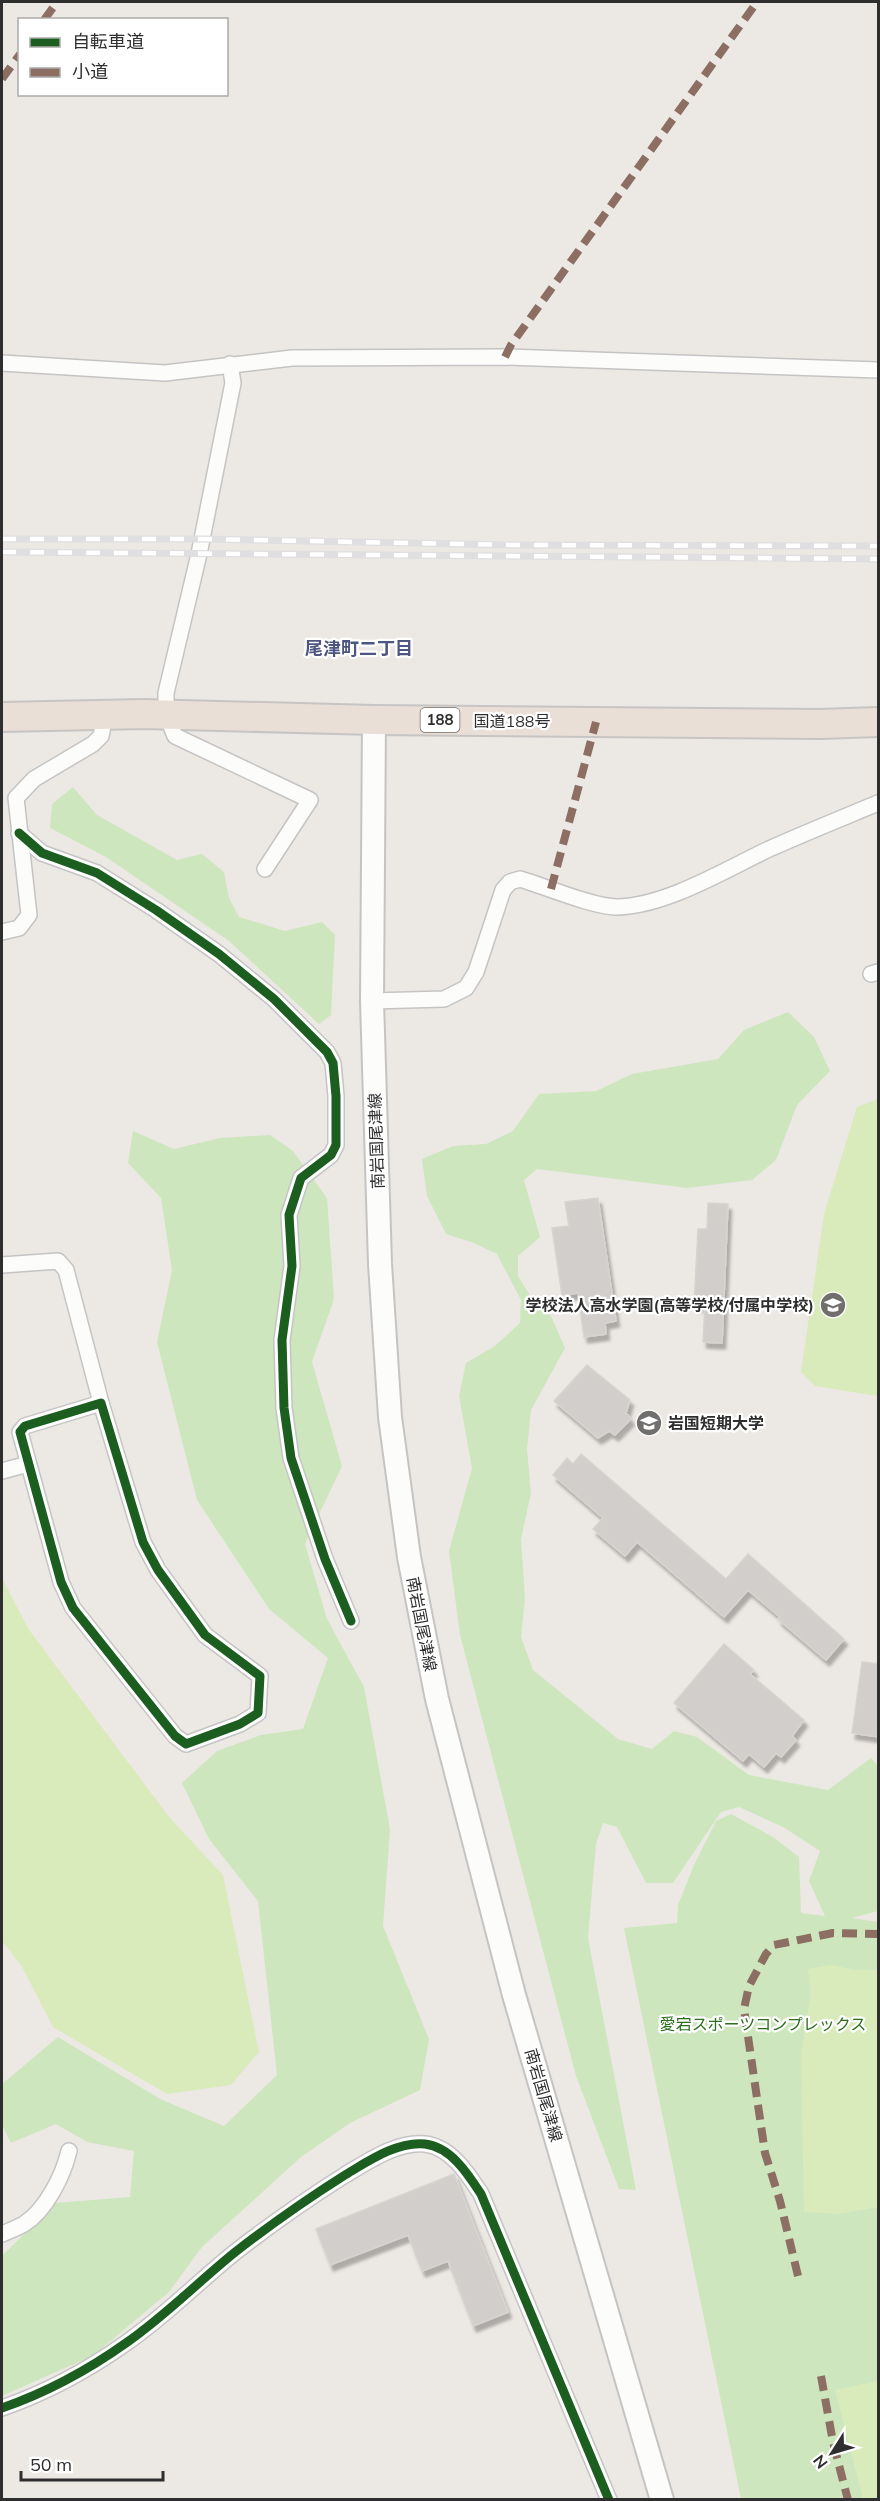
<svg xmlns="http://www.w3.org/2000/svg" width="880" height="2501" font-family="Mulish,'Noto Sans JP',sans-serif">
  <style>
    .green { fill: #cee6be }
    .pitch { fill: #d9eabb }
    .building { fill: #d1cecb; stroke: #d7d4d0; stroke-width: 1.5; filter: url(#shadow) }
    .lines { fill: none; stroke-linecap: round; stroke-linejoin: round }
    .street-casing { stroke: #c5c4c5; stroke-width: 18 }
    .secondary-casing { stroke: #c5c4c5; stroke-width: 26 }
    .highway-casing { stroke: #c6c5c4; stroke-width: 32 }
    .street { stroke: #fcfcfb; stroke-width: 15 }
    .secondary { stroke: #fcfcfb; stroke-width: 22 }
    .highway { stroke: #eadfd6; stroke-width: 28 }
    .rail-casing { stroke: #dfdfe1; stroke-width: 7 }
    .rail { stroke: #fff; stroke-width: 4.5; stroke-dasharray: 14; stroke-linecap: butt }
    .quiet { stroke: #8d6e63; stroke-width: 8; stroke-dasharray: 15 8; stroke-linecap: butt }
    .cycleway-casing { stroke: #fff; stroke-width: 13 }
    .cycleway { stroke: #1b5e20; stroke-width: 9 }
    .labels { text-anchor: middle; stroke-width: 4.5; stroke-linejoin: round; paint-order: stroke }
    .shield { fill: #fff; stroke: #6d6d6d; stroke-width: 1.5 }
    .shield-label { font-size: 15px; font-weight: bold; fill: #2e2e2e }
    .street-label { font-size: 16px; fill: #2e2e2e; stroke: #fff }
    .poi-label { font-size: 16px; font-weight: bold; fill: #2e2e2e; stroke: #fff; text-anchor: end }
    .park-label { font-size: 16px; fill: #2c6e1b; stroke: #fff }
    .neighbourhood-label { font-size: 18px; font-weight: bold; fill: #4d5680; stroke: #fff }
  </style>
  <defs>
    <filter id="shadow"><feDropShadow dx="3.5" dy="6" stdDeviation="1.5" flood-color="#0004"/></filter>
  </defs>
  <rect width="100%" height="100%" fill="#ece8e4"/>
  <g class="green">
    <path d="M73,787L97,815L177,860L202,854L224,872L229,898L239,917L285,931L322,922L335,935L331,1015L319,1024L229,941L106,857L50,828L52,804Z"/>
    <path d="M788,1012L814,1037L830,1071L797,1105L776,1160L752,1180L687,1188L537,1169L524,1180L540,1237L518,1256V1276L531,1297L551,1316L565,1348L531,1410L527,1449L531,1493L521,1539L525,1598L521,1637L533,1670L618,1739L652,1749L674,1731L697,1737L749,1775L828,1790L871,1758L878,1766V1911L852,1918L878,1922V2499H741L624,1928L677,1923L678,1905L694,1865L716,1821L731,1814L773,1837L799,1857L801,1913L825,1916L809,1881L820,1851L783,1827L739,1807L721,1812L673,1883H646L617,1827L603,1823L596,1844L588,1938L636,2190L619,2189L576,2076L460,1635L449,1551L472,1468L459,1396L466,1363L495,1346L520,1323L521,1300L497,1254L474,1243L446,1234L427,1196L422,1159L453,1146L486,1144L513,1131L539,1094L596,1091L632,1074L718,1059L744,1030Z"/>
    <path d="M133,1131L174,1149L220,1138L270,1135L293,1151L327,1198L334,1299L312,1362L342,1466L305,1544L327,1619L364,1687L390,1829L383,1926L429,2039L420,2090L350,2123L301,2157L202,2247L169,2292L94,2355L2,2396V2255L6,2252L55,2203L130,2197L134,2151L87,2142L56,2124L11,2143L2,2125V2084L58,2037L160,2099L224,2126L277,2075L258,1901L209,1839L182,1783L217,1751L261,1735L303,1729L328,1658L269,1609L197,1500L157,1342L172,1270L161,1198L128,1163Z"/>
  </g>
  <g class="pitch">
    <path d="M878,1099V1396L815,1386L801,1372L824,1214L857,1107Z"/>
    <path d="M2,1578L29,1630L169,1817L223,1875L259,2052L231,2085L167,2094L53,2027L21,1965L2,1941Z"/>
    <path d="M831,1965L855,1970H878V2207L838,2214L804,2212L801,2055L811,1993L808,1969Z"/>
    <path d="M878,2381V2499H863L835,2390Z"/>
  </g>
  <g class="building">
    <path d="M598,1198L616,1321L605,1323L606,1334L584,1337L578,1293L562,1295L552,1228L569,1226L565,1202Z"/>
    <path d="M708,1203L728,1204L722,1343L703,1342L705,1306H694L698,1229H707Z"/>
    <path d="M587,1365L630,1400L626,1413L631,1419L615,1435L609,1431L598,1438L554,1401Z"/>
    <path d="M581,1454L726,1579L748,1554L844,1639L826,1660L778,1619L780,1617L748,1590L724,1617L637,1542L625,1556L593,1529L603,1518L553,1475L567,1458L573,1464Z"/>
    <path d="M724,1644L754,1670L750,1674L804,1720L792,1736L796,1740L781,1757L776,1753L764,1767L749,1754L743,1761L674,1703Z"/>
    <path d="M862,1662L879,1664V1737L852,1733Z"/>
    <path d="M454,2174L508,2312L473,2326L448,2261L422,2271L408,2235L330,2265L316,2229Z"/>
  </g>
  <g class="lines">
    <g class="street-casing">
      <g id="street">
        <path d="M2,363L165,373L292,358L505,357L878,370"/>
        <path d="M230,364L233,383L199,554L166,693V714L175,736L310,800L265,869"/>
        <path d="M19,833L42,853L97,873L156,910L219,954L274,999L327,1052L333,1063L336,1096V1145L331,1155L301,1178L289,1215L292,1266L282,1340L284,1408L291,1458L325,1559L351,1621"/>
        <path d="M2,932L19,928L29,915L16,798L34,779L93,744L101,736L105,715"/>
        <path d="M871,974L878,972"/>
        <path d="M372,1001L444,999L466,988L476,972L503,890L510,882L520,879C544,886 593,907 617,907C666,906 725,870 769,849C805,833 842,818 878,803"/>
        <path d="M2,1265L58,1261L66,1270L101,1403"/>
        <path d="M101,1403L143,1542L158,1570L205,1635L260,1676L258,1713L240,1724L186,1744L175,1736L73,1608L61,1582L20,1432L25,1426Z"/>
        <path d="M2,1471L28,1464"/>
        <path d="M2,2234C9,2231 17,2228 24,2224C46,2210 63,2176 69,2151"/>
        <path d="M2,2408C45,2393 88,2370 126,2343C165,2316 197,2283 234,2253C270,2225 307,2199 345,2175C367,2162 397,2141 425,2144C451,2147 468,2174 481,2194L609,2500"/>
      </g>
    </g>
    <g class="secondary-casing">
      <path id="secondary" d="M374,720L372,1001L380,1264L390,1417L409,1557L437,1699L514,1995L662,2500"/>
    </g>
    <g class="highway-casing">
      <path id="highway" d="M2,717L144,714L374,720L820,724L878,722"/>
    </g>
    <use href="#street" class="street"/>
    <use href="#secondary" class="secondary"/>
    <use href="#highway" class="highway"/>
    <g class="rail-casing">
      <g id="rail">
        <path d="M2,539H202L514,545L878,546"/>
        <path d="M2,552L878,559"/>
      </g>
    </g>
    <use href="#rail" class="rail"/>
    <g class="quiet">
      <path d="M44,20L57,2"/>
      <path d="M2,79L20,54"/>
      <path d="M505,357L511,345L757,2"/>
      <path d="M551,889L596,722"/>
      <path d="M798,2276L780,2201L765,2153L744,2009L749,1986L766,1954L774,1945L833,1933L878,1934"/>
      <path d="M821,2376L833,2442L848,2500"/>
    </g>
    <g class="cycleway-casing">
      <g id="cycleway">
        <path d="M19,833L42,853L97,873L156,910L219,954L274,999L327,1052L333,1063L336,1096V1145L331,1155L301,1178L289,1215L292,1266L282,1340L284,1408L291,1458L325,1559L351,1621"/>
        <path d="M101,1403L143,1542L158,1570L205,1635L260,1676L258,1713L240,1724L186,1744L175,1736L73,1608L61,1582L20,1432L25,1426Z"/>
        <path d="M2,2408C45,2393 88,2370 126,2343C165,2316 197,2283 234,2253C270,2225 307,2199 345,2175C367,2162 397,2141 425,2144C451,2147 468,2174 481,2194L609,2500"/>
      </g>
    </g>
    <use href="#cycleway" class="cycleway"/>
  </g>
  <defs>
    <g id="school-disc" transform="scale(1.35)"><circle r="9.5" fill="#706f6e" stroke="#fff"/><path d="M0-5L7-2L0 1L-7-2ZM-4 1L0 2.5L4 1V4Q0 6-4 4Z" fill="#fff"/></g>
    <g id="university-disc" transform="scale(1.35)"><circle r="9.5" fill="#706f6e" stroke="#fff"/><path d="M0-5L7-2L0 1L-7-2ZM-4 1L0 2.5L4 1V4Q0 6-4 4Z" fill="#fff"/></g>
  </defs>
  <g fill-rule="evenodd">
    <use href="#school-disc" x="833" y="1305"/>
    <use href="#university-disc" x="649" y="1423"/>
  </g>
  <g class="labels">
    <rect class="shield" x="420.5" y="708" width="39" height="24" rx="4.5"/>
    <g class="shield-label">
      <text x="440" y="725">188</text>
    </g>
    <g class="street-label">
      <text x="512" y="727">国道188号</text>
      <text transform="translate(376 1141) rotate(-92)" y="6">南岩国尾津線</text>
      <text transform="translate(422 1624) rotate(79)" y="6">南岩国尾津線</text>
      <text transform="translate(544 2095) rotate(74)" y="6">南岩国尾津線</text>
    </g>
    <g class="poi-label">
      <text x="814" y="1311">学校法人高水学園(高等学校/付属中学校)</text>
      <text x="668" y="1429" text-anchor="start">岩国短期大学</text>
    </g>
    <g class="park-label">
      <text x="763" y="2030">愛宕スポーツコンプレックス</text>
    </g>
    <g class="neighbourhood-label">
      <text x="359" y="655">尾津町二丁目</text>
    </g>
  </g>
  <rect width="880" height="2501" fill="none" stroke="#2e2e2e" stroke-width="6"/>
  <rect x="18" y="18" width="210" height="78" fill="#ffffff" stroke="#ababab" stroke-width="1.5"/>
  <rect x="30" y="38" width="30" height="9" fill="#1b5e20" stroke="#ababab" stroke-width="1.5"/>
  <text x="72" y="48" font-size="18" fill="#2e2e2e">自転車道</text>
  <rect x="30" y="68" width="30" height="9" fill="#8d6e63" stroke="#ababab" stroke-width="1.5"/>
  <text x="72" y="78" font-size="18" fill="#2e2e2e">小道</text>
  <g transform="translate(832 2453) rotate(233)" stroke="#ffffff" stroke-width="4.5" paint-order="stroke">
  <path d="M0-4.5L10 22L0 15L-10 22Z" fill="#2e2e2e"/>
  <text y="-9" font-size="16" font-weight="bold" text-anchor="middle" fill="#2e2e2e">N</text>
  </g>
  <path d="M21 2471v9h142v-9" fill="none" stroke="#2e2e2e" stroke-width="3"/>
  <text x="30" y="2471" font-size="18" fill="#2e2e2e" stroke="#ffffff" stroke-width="4.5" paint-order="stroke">50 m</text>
</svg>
